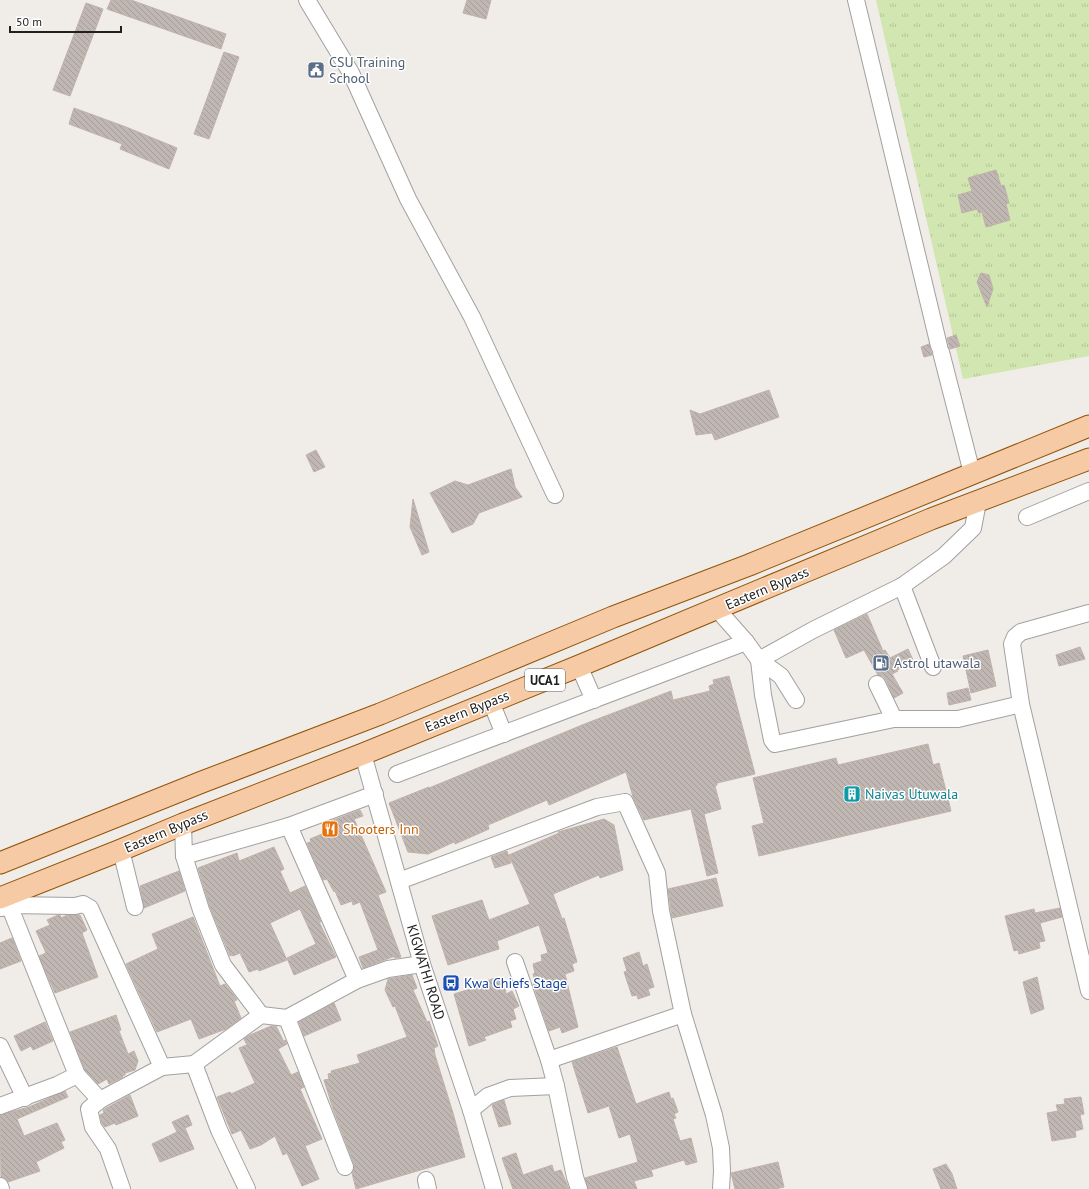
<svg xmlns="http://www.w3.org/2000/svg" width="1089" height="1189" font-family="'PT Sans',sans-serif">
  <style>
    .grass { fill: url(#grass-tufts) }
    .building { fill: url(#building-back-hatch); stroke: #c1b1aa }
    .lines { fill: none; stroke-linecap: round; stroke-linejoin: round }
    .minor-casing { stroke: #a1a1a1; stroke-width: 18 }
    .major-casing { stroke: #92540a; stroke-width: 23 }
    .minor { stroke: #fff; stroke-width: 16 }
    .major { stroke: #f6caa5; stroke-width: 21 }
    .labels { text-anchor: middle; stroke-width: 3; stroke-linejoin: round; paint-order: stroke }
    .shield { fill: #fff; stroke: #636363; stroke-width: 1 }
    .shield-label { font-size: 13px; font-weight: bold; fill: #202020 }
    .service-label { font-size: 14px; fill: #4e5e75; stroke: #fff; text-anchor: start }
    .street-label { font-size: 14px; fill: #202020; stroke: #fff }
    .culture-label { font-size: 14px; fill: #0d838f; stroke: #fff; text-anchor: start }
    .food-label { font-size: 14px; fill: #c56008; stroke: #fff; text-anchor: start }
    .transit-label { font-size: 14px; fill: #164399; stroke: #fff; text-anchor: start }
  </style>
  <defs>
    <pattern id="grass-tufts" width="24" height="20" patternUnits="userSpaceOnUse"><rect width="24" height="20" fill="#d1e6b0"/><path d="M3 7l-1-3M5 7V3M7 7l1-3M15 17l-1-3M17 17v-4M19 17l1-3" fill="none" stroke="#b3c597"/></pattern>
    <pattern id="building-back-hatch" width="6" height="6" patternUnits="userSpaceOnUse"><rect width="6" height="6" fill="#c0b7b3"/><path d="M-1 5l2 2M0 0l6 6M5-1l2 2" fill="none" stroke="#a59d9a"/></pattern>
  </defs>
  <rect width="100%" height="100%" fill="#f0ece7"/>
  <path class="grass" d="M876,0H1089V356L963,379Z"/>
  <g class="building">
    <path d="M111,0H131L226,34L221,49L107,9Z"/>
    <path d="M467,0H491L486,19L463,13Z"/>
    <path d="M86,3L103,9L70,96L53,90Z"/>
    <path d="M224,52L239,57L209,139L194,134Z"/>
    <path d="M74,108L126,127L177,148L169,169L120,149L122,144L69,124Z"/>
    <path d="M996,170L1001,186L1004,185L1009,203L1006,204L1010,220L986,227L982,212L979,213L977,209L962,213L958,195L972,191L968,178Z"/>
    <path d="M981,273L989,275L993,289L987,307L977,282Z"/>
    <path d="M956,335L960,346L950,349L947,338Z"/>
    <path d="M929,344L932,355L924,357L921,347Z"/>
    <path d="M769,390L779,417L715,440L712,433L696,435L690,410L700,414Z"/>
    <path d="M316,450L325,467L314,472L306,455Z"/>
    <path d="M511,469L515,487L522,497L479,513L473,524L452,533L430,493L455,481L468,485Z"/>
    <path d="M413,499L429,552L422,555L410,527Z"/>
    <path d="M867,614L883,651L885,650L890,658L908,649L914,662L897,670L898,671L892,674L903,693L894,698L886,680L883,676L878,675L864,650L846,658L834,630Z"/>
    <path d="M1080,647L1085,659L1059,666L1056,655Z"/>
    <path d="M988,650L996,686L971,693L963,656Z"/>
    <path d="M729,676L755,774L717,783V785L715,786L721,809L704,814L718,873L707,876L691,809L644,820L633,797L626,772L549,805L547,800L488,825L489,829L455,844L454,842L428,854L408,852L389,803L429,787V788L587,723L671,691L673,700L710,691L709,686L714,684L713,680Z"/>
    <path d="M968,688L971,700L949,705L947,693Z"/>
    <path d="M928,744L933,765L939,763L951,811L759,856L752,826L764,823L753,778L836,758L838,765Z"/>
    <path d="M360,810L363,816L354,819L386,892L378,895L401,957L394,958L395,956L363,968L359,957L378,950L360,902L353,905L352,901L341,905L335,891L334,892L327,879L323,880L307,843L311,842L310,839L334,829L331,821Z"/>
    <path d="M604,819L614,825L623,870L600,878L599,875L553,894L562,919L564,918L577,962L572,964L574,971L565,974L578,1027L562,1033L560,1027L549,1031L533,984H536L533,974L535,973L533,964L542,961L541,955L548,953L539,925L497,941L499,949L448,965L432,916L482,900L489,920L530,904L509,855L559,833L558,832Z"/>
    <path d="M274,847L284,869L280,871L290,893L305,886L321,922H319L336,957L294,975L287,958L316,944L300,909L270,923L287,960L259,971L258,969L249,972L240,953L233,956L232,955L230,956L210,907L198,868L237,853L239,861Z"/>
    <path d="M507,851L511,863L495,868L491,857Z"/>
    <path d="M179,871L185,891L144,908L140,886Z"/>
    <path d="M716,878L723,906L672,918L668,889Z"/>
    <path d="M1060,908L1062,917L1040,923L1045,941L1039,942L1040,948L1019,954L1018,950L1014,951L1005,916L1034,909L1035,913Z"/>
    <path d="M58,915H60L61,918L67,915H80L87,930L82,933L98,977L55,993L39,956L46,953L36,931L50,925L47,920Z"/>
    <path d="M193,917L220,986L225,984L236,998L237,1000L234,1001L241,1018L226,1029L199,1039L191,1019L157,1032L126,964L158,949L152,934Z"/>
    <path d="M12,938L21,961L0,969V943Z"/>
    <path d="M639,952L643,966L647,964L654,987L648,989L650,995L638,999L637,995L632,996L624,972L627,971L623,958Z"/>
    <path d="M412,975L417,988L413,990L427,1022L429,1021L438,1046L434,1048L435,1055L453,1113L465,1157L356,1189L352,1173L354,1169V1164L333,1109L324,1080L329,1079L328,1074L332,1073L331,1071L360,1063L357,1055L407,1037L395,1006L393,1007L385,990L388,979Z"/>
    <path d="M498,977L502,989L505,988L506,994L512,991L519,1006L513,1009L516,1019L510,1021L512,1027L484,1037L486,1040L469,1046L454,994L470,989L469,987Z"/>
    <path d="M1037,977L1044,1009L1031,1014L1023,982Z"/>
    <path d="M334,1003L341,1020L304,1036L299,1022Z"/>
    <path d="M116,1015L121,1030L119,1031L128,1054L134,1051L138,1061L135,1070L125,1073V1075L122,1076L123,1077L109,1084L107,1079L98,1084L85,1070L70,1032Z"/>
    <path d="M45,1022L53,1041L33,1050L31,1046L21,1051L14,1036Z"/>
    <path d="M271,1026H276L284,1042L285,1040L287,1044L278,1049L291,1075L298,1072L304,1087L300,1089L322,1139L305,1146L319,1179L302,1186L287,1153L283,1155L275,1136L261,1145L250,1149L241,1130L232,1134L217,1097L230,1092L231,1094L255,1083L239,1048L247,1045L244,1039L250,1035Z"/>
    <path d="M617,1047L636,1104L669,1092L671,1099L673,1098L678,1112L674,1114L676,1118L673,1119L680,1141L691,1138L697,1162L686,1165L684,1160L651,1170L653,1176L634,1181L637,1189H588L585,1178L638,1162L630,1134L619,1138L609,1106L588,1113L572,1062Z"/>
    <path d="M65,1091L68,1097L17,1119L24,1136L57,1123L65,1140L61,1142L64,1148L36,1162L40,1171L8,1182L6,1179L1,1177L0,1115L29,1107Z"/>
    <path d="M130,1095L138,1116L116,1125L115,1123L105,1127L102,1123L100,1115L104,1113L103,1110Z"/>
    <path d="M1081,1097L1084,1114L1080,1115L1083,1129L1075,1131L1076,1137L1052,1141L1047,1113L1058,1111L1056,1105L1065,1104L1064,1099Z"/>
    <path d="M504,1100L511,1124L499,1127L492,1105Z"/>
    <path d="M188,1115L192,1125L185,1128L194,1149L160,1162L152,1144L177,1132L172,1122Z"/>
    <path d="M516,1153L523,1175L552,1165L554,1172L561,1170L569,1189H513L502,1158Z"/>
    <path d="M778,1162L784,1187L775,1189H735L731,1173Z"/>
    <path d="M946,1164L952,1174L957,1189H941L933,1169Z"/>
  </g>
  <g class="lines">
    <g class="minor-casing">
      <g id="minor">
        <path d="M307,0L351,73L408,199L472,317L555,495"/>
        <path d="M856,0L939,346"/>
        <path d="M941,352L972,473"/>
        <path d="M1027,517L1089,491"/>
        <path d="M902,586L933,667"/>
        <path d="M717,609L746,642L759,660L813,630L902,586L944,556L973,528L978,502"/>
        <path d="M1089,613L1021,632L1015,637L1012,644L1021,704L1089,991"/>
        <path d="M759,660L763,695L772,740L775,744L894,719L877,684"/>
        <path d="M759,660L781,676L796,700"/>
        <path d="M579,666L594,700"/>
        <path d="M491,702L504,734"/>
        <path d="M894,719H958L1021,704"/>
        <path d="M363,754L422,964L471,1110L494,1189"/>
        <path d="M397,774L746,642"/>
        <path d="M183,824L184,856L201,910L223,965L261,1015"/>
        <path d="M289,826L375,794"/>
        <path d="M121,850L135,907"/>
        <path d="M184,856L289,826L357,980"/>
        <path d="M399,881L597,807L625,802L657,873L661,911L683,1014L714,1115L721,1148L722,1171L721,1189"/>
        <path d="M18,891L9,905L77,1075L100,1100L89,1109L93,1127L108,1149L122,1189"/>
        <path d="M2,908L9,905L75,906L83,904L90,908L162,1067"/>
        <path d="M515,962L549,1060L683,1014"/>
        <path d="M287,1018L345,1167"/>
        <path d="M0,1046L25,1098"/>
        <path d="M549,1060L556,1086L575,1177L579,1189"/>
        <path d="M194,1064L219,1130L247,1189"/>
        <path d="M100,1100L162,1067L194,1064L261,1015L287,1018L357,980L388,969L422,964"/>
        <path d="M0,1106L57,1085L77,1075"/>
        <path d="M471,1110L488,1096L510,1088L556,1086"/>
        <path d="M426,1180L428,1189"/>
        <path d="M0,1186L1,1189"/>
      </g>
    </g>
    <g class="major-casing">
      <g id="major">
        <path d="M0,863L202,782L380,714L613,617L749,565L1089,426"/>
        <path d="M0,898L121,850L183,824L363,754L579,666L931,519L1089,459"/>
      </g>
    </g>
    <use href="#minor" class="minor"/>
    <use href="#major" class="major"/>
  </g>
  <defs>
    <g id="civic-square" transform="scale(0.9)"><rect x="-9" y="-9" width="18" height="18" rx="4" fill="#5c6f8a" stroke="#fff"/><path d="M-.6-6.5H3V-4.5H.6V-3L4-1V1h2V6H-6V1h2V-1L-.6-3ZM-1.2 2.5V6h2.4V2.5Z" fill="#fff"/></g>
    <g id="fuel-square" transform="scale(0.9)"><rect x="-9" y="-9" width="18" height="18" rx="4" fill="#5c6f8a" stroke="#fff"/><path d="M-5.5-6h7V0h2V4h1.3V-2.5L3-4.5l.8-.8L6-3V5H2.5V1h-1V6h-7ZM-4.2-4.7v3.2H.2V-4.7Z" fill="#fff"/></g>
    <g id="building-square" transform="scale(0.9)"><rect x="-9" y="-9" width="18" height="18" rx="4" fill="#0f9aa8" stroke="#fff"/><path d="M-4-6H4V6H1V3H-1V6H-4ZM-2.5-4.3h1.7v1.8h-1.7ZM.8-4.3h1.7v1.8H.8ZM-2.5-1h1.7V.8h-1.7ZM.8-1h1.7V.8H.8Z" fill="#fff"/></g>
    <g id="restaurant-square" transform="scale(0.9)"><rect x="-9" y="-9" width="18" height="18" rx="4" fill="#e8710a" stroke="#fff"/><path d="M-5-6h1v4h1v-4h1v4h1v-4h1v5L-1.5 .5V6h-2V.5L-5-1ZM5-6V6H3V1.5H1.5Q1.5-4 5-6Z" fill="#fff"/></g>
    <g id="bus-square" transform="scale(0.9)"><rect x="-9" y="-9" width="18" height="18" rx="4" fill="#1a4fb4" stroke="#fff"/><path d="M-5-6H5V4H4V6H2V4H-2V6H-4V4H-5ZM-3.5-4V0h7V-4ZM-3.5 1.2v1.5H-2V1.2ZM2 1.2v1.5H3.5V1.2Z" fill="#fff"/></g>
  </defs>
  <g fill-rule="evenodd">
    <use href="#civic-square" x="316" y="70"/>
    <use href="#fuel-square" x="881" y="663"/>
    <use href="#building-square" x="852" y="794"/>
    <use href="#restaurant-square" x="330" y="829"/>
    <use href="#bus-square" x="451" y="983"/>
  </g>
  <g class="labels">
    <rect class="shield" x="525" y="669" width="40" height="22" rx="3"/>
    <g class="shield-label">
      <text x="545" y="685">UCA1</text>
    </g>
    <g class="service-label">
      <text x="329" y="67">CSU Training<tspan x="329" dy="16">School</tspan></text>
      <text x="894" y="668">Astrol utawala</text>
    </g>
    <g class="street-label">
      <text transform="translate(767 588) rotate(-23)" y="5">Eastern Bypass</text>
      <text transform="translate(467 711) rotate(-22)" y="5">Eastern Bypass</text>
      <text transform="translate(166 831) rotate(-23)" y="5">Eastern Bypass</text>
      <text transform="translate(426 972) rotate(73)" y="5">KIGWATHI ROAD</text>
    </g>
    <g class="culture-label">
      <text x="865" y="799">Naivas Utuwala</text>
    </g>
    <g class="food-label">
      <text x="343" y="834">Shooters Inn</text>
    </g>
    <g class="transit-label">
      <text x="464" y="988">Kwa Chiefs Stage</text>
    </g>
  </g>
  <path d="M10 26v6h111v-6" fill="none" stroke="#202020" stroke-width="2"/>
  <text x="16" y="26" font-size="12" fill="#202020" stroke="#ffffff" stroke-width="3" paint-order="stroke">50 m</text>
</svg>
